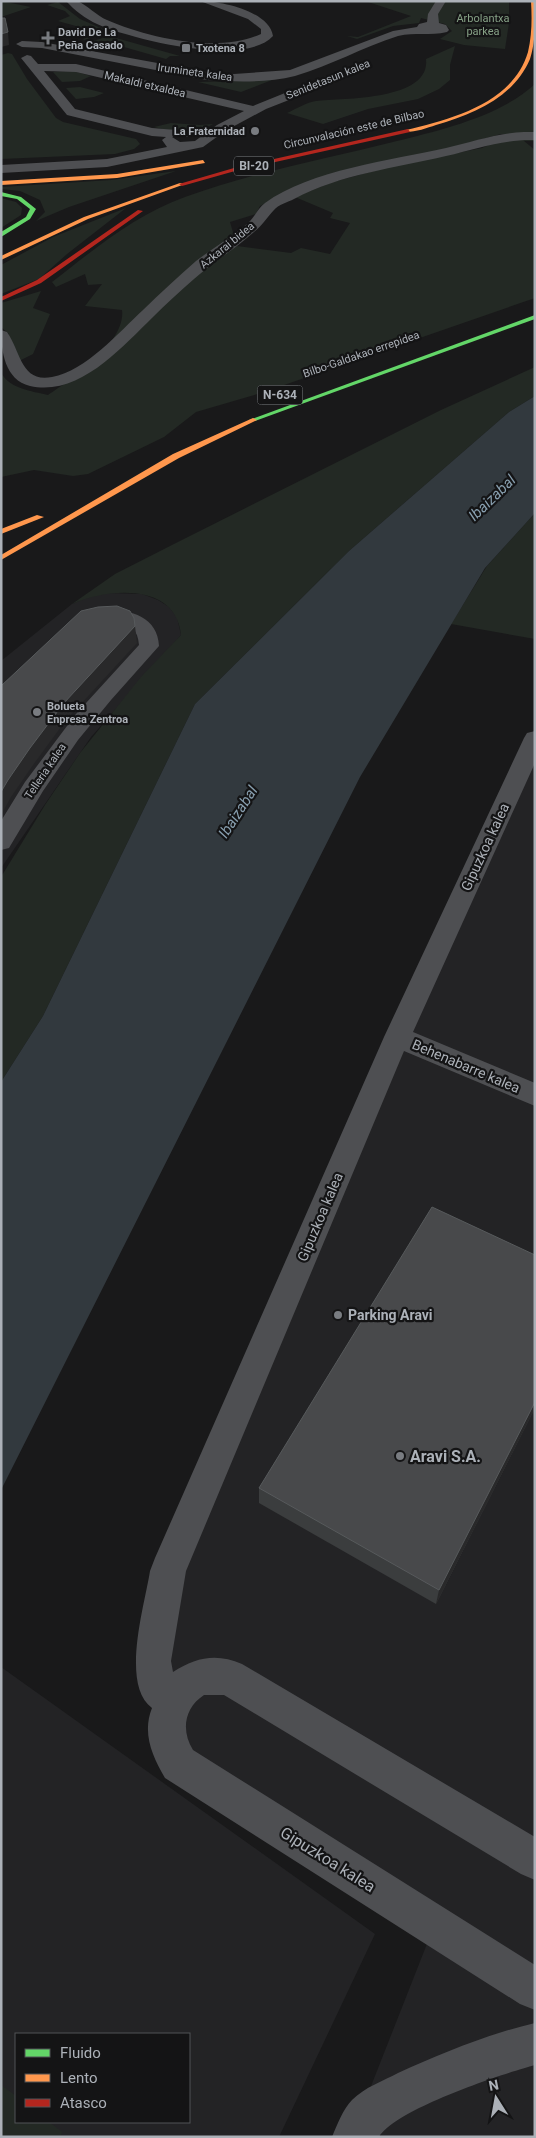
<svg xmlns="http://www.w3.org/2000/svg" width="536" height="2138" font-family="Roboto,sans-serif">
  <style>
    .built { fill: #232325; fill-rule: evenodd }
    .green { fill: #232924; fill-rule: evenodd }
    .water { fill: #32393e }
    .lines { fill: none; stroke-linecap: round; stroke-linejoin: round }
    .street { fill: #4e4f52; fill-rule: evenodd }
    .fast { fill: #63d668; fill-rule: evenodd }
    .slow { fill: #ff974d; fill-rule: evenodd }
    .jam { fill: #b3261e; fill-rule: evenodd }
    .wall { fill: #3b3d3e }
    .shaded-wall { fill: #29292a }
    .building { fill: #48494b; stroke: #575a5c }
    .poi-dot { fill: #797c81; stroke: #141415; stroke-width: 2 }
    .labels { text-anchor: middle; stroke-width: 4.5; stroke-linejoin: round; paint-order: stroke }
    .far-park-label { font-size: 11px; fill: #86a186; stroke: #141415 }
    .far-poi-label { font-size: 11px; font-weight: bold; fill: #acb1b8; stroke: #141415; text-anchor: start }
    .far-street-label { font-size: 11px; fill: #acb1b8; stroke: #141415 }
    .shield { fill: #141415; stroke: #7e8287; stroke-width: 1 }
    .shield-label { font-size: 12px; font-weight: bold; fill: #acb1b8 }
    .street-label { font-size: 14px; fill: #acb1b8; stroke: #141415 }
    .poi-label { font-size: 14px; font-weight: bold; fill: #acb1b8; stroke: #141415; text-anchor: start }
    .water-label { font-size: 15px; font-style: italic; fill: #889faf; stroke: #141415 }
    .near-poi-label { font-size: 16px; font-weight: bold; fill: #acb1b8; stroke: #141415; text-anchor: start }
    .near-street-label { font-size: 16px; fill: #acb1b8; stroke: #141415 }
  </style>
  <rect width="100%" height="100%" fill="#19191a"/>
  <g class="built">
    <path d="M109,593L142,594L158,600L169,607L177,617L181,635L91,737L1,868V661L72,604L90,596Z"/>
    <path d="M535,738V2137H351L434,1926L179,1764L160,1613Z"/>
    <path d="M1,1667L375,1934L279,2137H1ZM16,2034H189V2122H16Z"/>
  </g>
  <g class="green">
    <path d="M1,1L31,7L1,17Z"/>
    <path d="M365,1H509V23L505,49L464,45L440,39L452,31L445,24L421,18L419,23L393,26L357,39L347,36L358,37L411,16Z"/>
    <path d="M58,2L80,19L110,32L84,40L83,39L97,32L58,21L70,16L65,11L47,5Z"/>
    <path d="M109,36L180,56H170L166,59L103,41L92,44L90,42Z"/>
    <path d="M455,46L450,65V80L439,89L418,99L368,109L323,124L287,113C296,109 307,102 316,101C342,98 431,101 426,59Z"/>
    <path d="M8,53L12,54L27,79L56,118L63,122L136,139L140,144L134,149L115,154L1,159V55Z"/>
    <path d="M73,71L91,76L80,81L62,82L53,72Z"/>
    <path d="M272,80L241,92L198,82Z"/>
    <path d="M535,84V141H524L535,150V298L261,393L196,412L164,437L88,474L73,476L34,470L1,477V373C11,389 31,391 48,395C72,379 126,343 122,310L85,306L102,284L88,285L85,274L56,287L52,282C92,251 136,214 185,197C253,172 326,159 397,141C441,130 501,116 535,84ZM501,134H513L482,148L396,165L333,182L295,197L333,213L330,218L350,223L330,254L301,248L291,253L237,246L230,222L256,214L260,206L284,194Z"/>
    <path d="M80,87L104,93L94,97L76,99L66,88Z"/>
    <path d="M171,123L200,125L213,124C198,133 171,132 154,127Z"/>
    <path d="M176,171L69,207L36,221L45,212L40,200L20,191L1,189V187L111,180Z"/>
    <path d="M1,198L16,202L22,208L21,215L1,228Z"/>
    <path d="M126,208L67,254L39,279L1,294V265L53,237Z"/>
    <path d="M41,291L33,308L50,314L33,354L19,361L8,333L1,327V303Z"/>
    <path d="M535,367V396L509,412L349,551L195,704L43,1016L1,1082V877L45,805L80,753L141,677L181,635C176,582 108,588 72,604L115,574L172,545L441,410Z"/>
    <path d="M535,513V639L451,624L487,566Z"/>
    <path d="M1,2085L16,2096V2122H49L62,2132L60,2137H1Z"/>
  </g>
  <path class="water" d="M535,396V513L485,568L360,777L1,1490V1082L43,1016L195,704L349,551L509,412Z"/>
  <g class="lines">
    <g class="street">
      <path d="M66,1C69,1 74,0 77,1C86,4 97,16 107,20C149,38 218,54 261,34V29L248,19L200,1C221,1 269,11 273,36C244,68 131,39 97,24C86,19 74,10 66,1Z"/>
      <path d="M436,1H446L438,14L439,23L446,25L449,30L447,32C430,36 415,32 398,36C363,47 330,66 295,76C266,83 236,82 207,80L42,48L22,47L16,44L22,41L42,42L207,72L234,74L290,70L393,31L417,27L419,24L427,22L428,14Z"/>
      <path d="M27,55L31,56L38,64H76L253,106L332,74H340L342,77L340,80L266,109L225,131L203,147L107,167L1,173V165L107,159L167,147L162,140L166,137L152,136L67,115L21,58ZM44,71L76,72L244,111L217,125L195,141L180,142L172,137H188L189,134L188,131L152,128L75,109Z"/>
      <path d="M524,132H535V140C504,139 476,149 446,156C395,168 341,174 294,199C288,202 278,205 274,210C267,217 263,225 254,232C235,249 213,262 194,279C180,291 166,304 153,317C121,348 79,397 30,386C5,380 1,351 1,330L7,332C21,352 21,383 52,377C86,371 119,332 143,310C160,293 178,277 196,261C213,248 232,237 248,223C255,217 258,208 265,203C310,170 392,160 446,148C472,142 497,133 524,132Z"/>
      <path d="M106,609C131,610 158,617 159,646L111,700L78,740L43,791L9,848L1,850V821L25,782L76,714L139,645C137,615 111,624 91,619L88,615L91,611Z"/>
      <path d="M535,731V763L413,1032L535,1083V1106L404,1051L186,1571L171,1661L173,1672C196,1657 217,1653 242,1664L535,1837V1880L521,1874L224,1695H204C184,1708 181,1731 193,1750L535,1965V2010L520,2004L165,1778C152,1756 142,1733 152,1708C120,1685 145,1604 150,1571L155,1558L384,1037L524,738L527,733Z"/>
      <path d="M535,2023V2065C502,2074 396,2109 379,2137H332C337,2125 343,2109 352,2100C365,2087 383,2081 398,2073C442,2053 488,2034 535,2023Z"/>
    </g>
    <g class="fast">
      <path d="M1,192L21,197L36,209L30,219L1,237V232L26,217L30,209L17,199L1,196Z"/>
      <path d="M535,315V319L255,421L249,420Z"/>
    </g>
    <g class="slow">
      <path d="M531,1H535C535,20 536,41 530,59C514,97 474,114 436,125C427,128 416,132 406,132V130C452,119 513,103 528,52C532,35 532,18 531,1Z"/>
      <path d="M203,160L205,163L117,178L1,185V181L117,174Z"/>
      <path d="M180,183L185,184L88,219L1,260V256L84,217Z"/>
      <path d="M253,418L257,420L255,421L179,458L1,560V555L173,454Z"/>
      <path d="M37,515L44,517L1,534V529Z"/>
    </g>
    <g class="jam">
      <path d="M408,129L410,132L235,171L182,186L179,184L234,168Z"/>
      <path d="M138,210L143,211L41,283L1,301V297L37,280Z"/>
    </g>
  </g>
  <path class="wall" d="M535,1255V1408L436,1604L259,1503V1488Z"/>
  <g class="shaded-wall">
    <path d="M8,32L9,45L1,47V34Z"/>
    <path d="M135,626L137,643L66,720L33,765L11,797L1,815V792L8,780L30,748L64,703Z"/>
    <path d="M535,1402V1408L436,1604L439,1590Z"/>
  </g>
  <g class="building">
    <path d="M1,18H5L8,32L1,34Z"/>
    <path d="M117,606L130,611L134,618L135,626L64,703L30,748L8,780L1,792V686L81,611L98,607Z"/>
    <path d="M432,1207L535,1255V1402L439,1590L259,1488Z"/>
  </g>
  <g class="poi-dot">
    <path d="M45.5 30.5h5v5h5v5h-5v5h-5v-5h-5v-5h5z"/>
    <rect x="181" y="43" width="10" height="10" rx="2.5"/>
    <circle cx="255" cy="131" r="5"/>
    <circle cx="37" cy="712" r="5"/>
    <circle cx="338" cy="1315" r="5"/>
    <circle cx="400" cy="1456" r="5"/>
  </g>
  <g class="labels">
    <g class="far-park-label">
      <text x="483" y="22">Arbolantxa<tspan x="483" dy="13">parkea</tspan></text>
    </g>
    <g class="far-poi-label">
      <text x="58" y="36">David De La<tspan x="58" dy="13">Peña Casado</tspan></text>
      <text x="196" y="52">Txotena 8</text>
      <text x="245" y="135" text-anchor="end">La Fraternidad</text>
      <text x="47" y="710">Bolueta<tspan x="47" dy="13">Enpresa Zentroa</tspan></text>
    </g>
    <g class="far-street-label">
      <text transform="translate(195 72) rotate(8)" y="4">Irumineta kalea</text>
      <text transform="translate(328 79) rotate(-22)" y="4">Senidetasun kalea</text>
      <text transform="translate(145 84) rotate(13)" y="4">Makaldi etxaldea</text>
      <text transform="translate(354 129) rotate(-13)" y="4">Circunvalación este de Bilbao</text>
      <text transform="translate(227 245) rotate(-39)" y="4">Azkarai bidea</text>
      <text transform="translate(361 354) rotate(-19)" y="4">Bilbo-Galdakao errepidea</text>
      <text transform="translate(45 771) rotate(-56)" y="4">Telleria kalea</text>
    </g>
    <g class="shield">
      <rect x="234" y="156.5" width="40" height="19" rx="4"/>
      <rect x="257.5" y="385.5" width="45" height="19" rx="4"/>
    </g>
    <g class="shield-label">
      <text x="254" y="170">BI-20</text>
      <text x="280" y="399">N-634</text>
    </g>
    <g class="street-label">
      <text transform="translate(485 847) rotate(-65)" y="5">Gipuzkoa kalea</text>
      <text transform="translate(466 1066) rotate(23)" y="5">Behenabarre kalea</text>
      <text transform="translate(320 1217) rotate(-67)" y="5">Gipuzkoa kalea</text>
    </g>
    <g class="poi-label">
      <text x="348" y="1320">Parking Aravi</text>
    </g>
    <g class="water-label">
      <text transform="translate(492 498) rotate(-44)" y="5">Ibaizabal</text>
      <text transform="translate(238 812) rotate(-57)" y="5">Ibaizabal</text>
    </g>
    <g class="near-poi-label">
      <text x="410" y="1462">Aravi S.A.</text>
    </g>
    <g class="near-street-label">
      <text transform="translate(328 1859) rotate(32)" y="6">Gipuzkoa kalea</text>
    </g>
  </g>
  <rect width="536" height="2138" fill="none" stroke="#acb1b8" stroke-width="5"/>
  <rect x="15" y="2033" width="175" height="90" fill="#141415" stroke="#515356"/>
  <rect x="25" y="2049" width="25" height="8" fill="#63d668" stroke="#515356"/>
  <text x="60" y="2058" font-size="15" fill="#acb1b8">Fluido</text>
  <rect x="25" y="2074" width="25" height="8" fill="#ff974d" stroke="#515356"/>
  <text x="60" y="2083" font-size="15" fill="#acb1b8">Lento</text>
  <rect x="25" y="2099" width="25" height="8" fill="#b3261e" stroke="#515356"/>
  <text x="60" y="2108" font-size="15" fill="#acb1b8">Atasco</text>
  <g transform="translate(496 2098) rotate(349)" stroke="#141415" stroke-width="4" paint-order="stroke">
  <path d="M0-4L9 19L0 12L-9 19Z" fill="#acb1b8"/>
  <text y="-8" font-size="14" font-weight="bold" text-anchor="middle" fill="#acb1b8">N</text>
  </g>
</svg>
